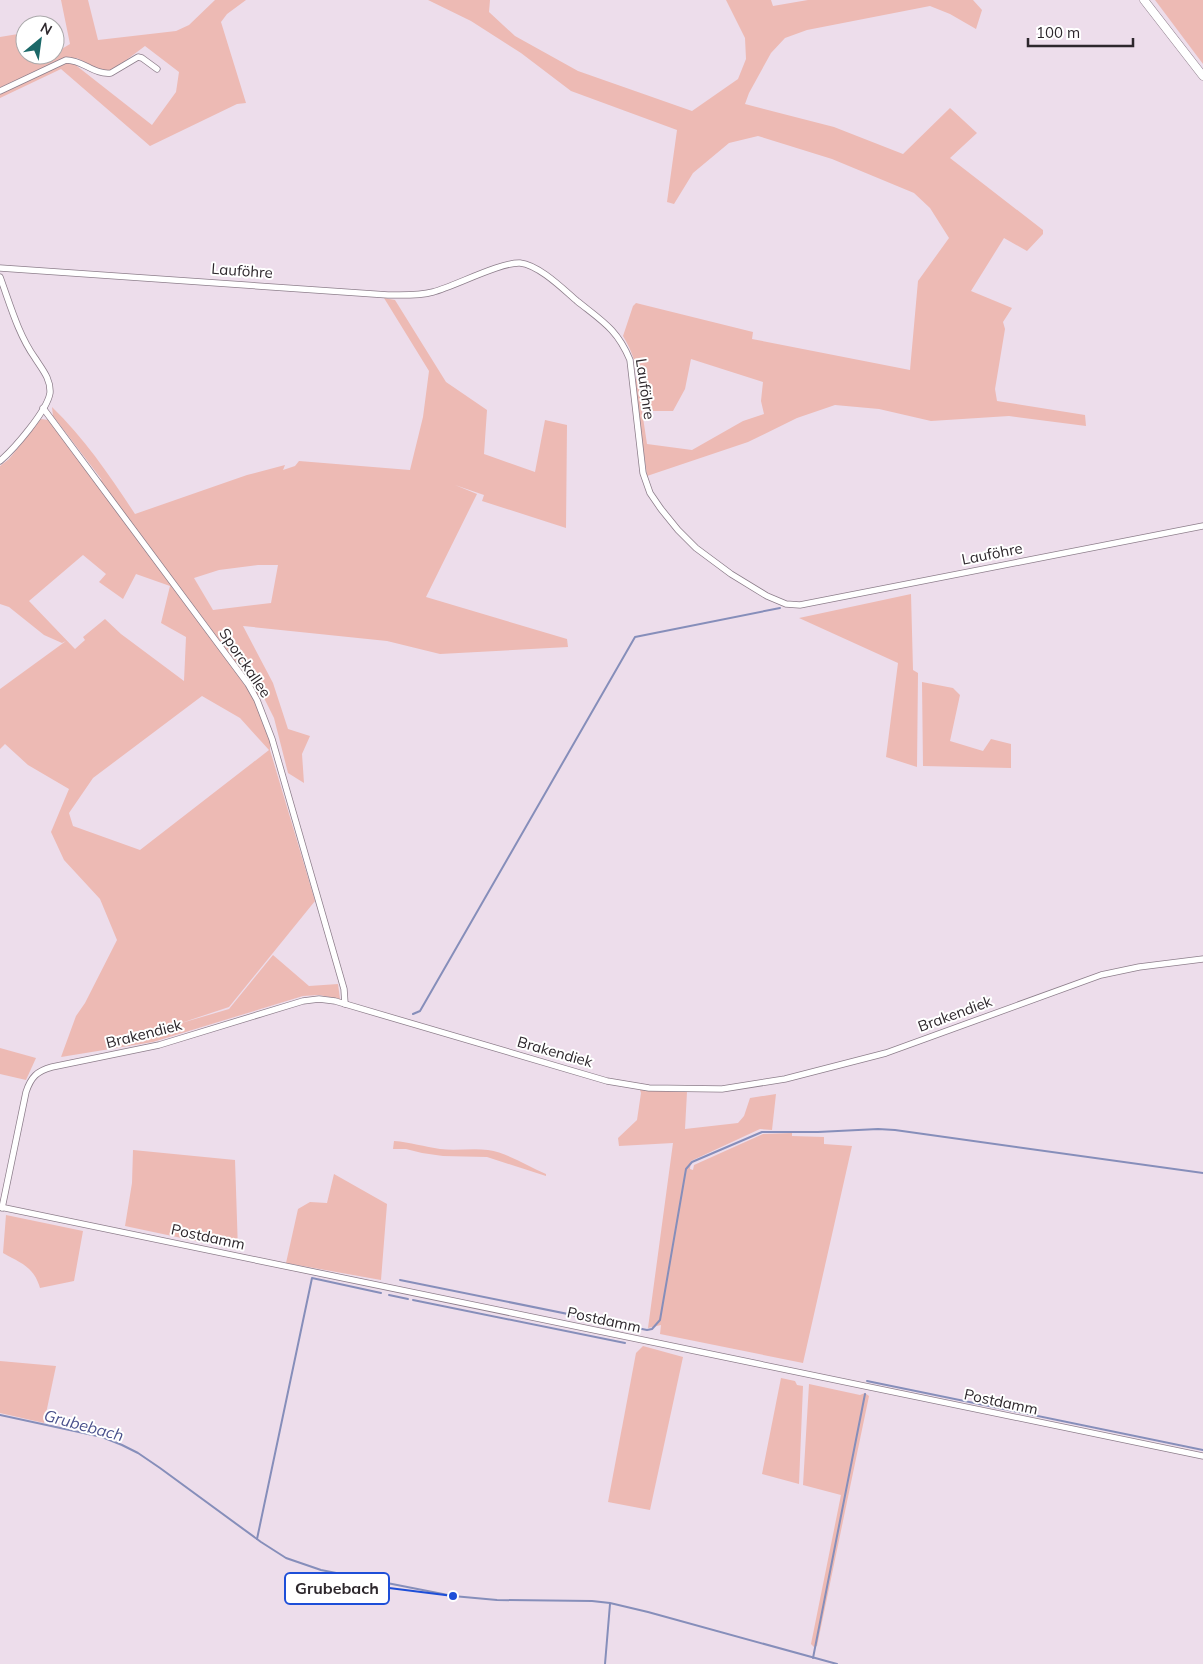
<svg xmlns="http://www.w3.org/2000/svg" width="1203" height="1664" font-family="Mulish,sans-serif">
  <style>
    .green { fill: #edbab4; fill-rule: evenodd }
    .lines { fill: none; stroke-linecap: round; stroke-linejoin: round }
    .stream { stroke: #868eba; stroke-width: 2 }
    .street-casing { stroke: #8d7e8b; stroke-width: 7 }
    .secondary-casing { stroke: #8d7e8b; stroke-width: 9 }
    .street { stroke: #fff; stroke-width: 5.5 }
    .secondary { stroke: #fff; stroke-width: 8 }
    .labels { text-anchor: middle; stroke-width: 4; stroke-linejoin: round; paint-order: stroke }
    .street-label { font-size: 15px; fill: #2d272c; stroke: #fff }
    .water-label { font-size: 16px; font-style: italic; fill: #4a518c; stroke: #fff }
    .leader { fill: none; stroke: #1d4ed8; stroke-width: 2 }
    .callout-dot { fill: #1d4ed8; stroke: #fff; stroke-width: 2 }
    .callout { fill: #fff; stroke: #1d4ed8; stroke-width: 2 }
    .callout-label { font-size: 16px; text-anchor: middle; font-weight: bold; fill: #2d272c }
  </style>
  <rect width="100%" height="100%" fill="#edddeb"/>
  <g class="green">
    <path d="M61,0H88L98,40L176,31L189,25L215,0H246L227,14L221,22L246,103L237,104L150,146L61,69L0,98V37L18,34L25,39V55H55V53L70,44ZM145,46L179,72L176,92L152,125L73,63L72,60L77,58L101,71L113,70Z"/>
    <path d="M428,0H490L489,12L515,36L578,71L692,111L738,79L746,59L745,38L726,0H771L773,6L808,0H973L982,10L976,29L950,14L930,6L807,30L785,38L771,53L749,93L745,104L834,127L903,154L950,108L977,133L950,158L1043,230V234L1027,251L1004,238L971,291L1012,308L1003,322L1005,329L995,389L997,401L1085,415L1086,426L1009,416L931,421L879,409L835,405L797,418L748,442L647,476L634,380L638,378C636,363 631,349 623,336L633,306L636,303L753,332L752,339L910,370L918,281L949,238L930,208L914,193L832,159L758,136L729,143L693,173L674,204L667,202L677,130L571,91L521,53L471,21ZM691,359L763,382L761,401L764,414L743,421L692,450L647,444L642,411H673L685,389Z"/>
    <path d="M1155,0H1203V64Z"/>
    <path d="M384,298L395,300L446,382L487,410L484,454L535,472L545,420L567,425L566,528L482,501L484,495L455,485L477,494L426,597L567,639L568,647L440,654L387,641L243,626L273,683L288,729L310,736L302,754L304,783L288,773L274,718L262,694L254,699L270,741V750L315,901L229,1007L178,1024L229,1009L273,955L309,986L338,984L340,999L319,995L303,996L153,1042L61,1057L76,1016L85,1003L117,940L100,899L64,860L51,832L69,789L28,765L5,744L0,749V689L66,641L62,643L44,635L9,607L0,604V466L9,459L41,419L49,420L88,473L102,480L53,416L52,407C85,439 110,476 135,514L247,475L285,465L283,470L295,466L299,461L410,470L423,417L429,371ZM83,555L106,574L99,582L123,599L136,574L170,586L161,623L186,637L184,681L121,634L105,619L83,637L85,640L75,649L29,601ZM258,565H278L271,603L213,610L194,578L219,570ZM202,696L240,718L269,750L140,850L73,826L69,813L93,778Z"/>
    <path d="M911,594L913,670L918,673L917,767L886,757L898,663L799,618Z"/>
    <path d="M922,682L953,688L960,695L950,741L983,751L991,739L1011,744V768L923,766Z"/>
    <path d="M0,1048L36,1058L26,1080L0,1074Z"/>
    <path d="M640,1090L687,1092L685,1129L738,1123L744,1116L750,1098L776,1094L772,1130L760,1129L691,1161L690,1169L693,1170L694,1165L763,1134L792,1133V1136L824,1137V1144L852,1146L803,1363L660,1334L661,1325L648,1328L673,1143L619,1146L618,1138L637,1120L641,1093Z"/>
    <path d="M394,1141C410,1142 425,1147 440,1149C456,1151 472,1148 488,1150C508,1153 527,1166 546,1174V1176L487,1157L443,1156L422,1153L406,1149H393Z"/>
    <path d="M133,1150L235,1160L238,1250L125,1226L132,1183Z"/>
    <path d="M334,1174L387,1204L381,1280L286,1263L298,1209L310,1202L327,1203Z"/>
    <path d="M6,1215L83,1231L74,1281L40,1288C34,1267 21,1263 3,1253Z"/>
    <path d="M643,1346L683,1357L650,1510L608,1502L636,1353Z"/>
    <path d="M0,1361L56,1366L44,1423L0,1413Z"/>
    <path d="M781,1378L795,1381L797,1385L803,1386L799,1484L762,1474Z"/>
    <path d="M809,1384L860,1395L865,1393L869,1396L817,1646L814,1647L811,1644L841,1495L803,1485Z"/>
  </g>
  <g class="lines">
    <g class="stream">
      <path d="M413,1014L420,1011L635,637L780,608"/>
      <path d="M400,1280L647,1330L652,1329L660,1320L686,1169L692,1162L762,1132H818L878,1129L895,1130L1203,1173"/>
      <path d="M389,1295L408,1299"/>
      <path d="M413,1300L625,1343"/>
      <path d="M867,1381L1203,1450"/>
      <path d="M0,1415L102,1437L122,1445L138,1453L160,1468L261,1542L286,1558L321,1570L453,1596L497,1600L592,1601L610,1603L648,1612L837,1664"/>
      <path d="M257,1539L312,1278L381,1293"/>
      <path d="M813,1658L865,1394"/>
      <path d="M605,1664L610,1604"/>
    </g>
    <g class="street-casing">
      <g id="street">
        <path d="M0,91L66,60C83,60 94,75 111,73L138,57L142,58L157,69"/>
        <path d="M0,268L388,295C403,295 418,296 433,292C455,286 501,262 520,263C539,265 563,289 577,301C602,321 617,329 630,360L643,473L650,493L661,509L678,530L696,548L731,574L767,596L786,604L800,605L1203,526"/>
        <path d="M0,277C10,304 18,334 35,358C42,369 51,379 50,393C47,411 14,449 0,461"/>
        <path d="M43,408L248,684L257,700L272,739L344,989L345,1004"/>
        <path d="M0,1207L1203,1456"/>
        <path d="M2,1208L26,1092C31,1077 37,1071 52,1067L159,1045L303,1001L319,999L335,1001L607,1081L649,1088L722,1089L785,1079L886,1053L1101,975L1139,967L1203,959"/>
      </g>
    </g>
    <g class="secondary-casing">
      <path id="secondary" d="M1144,0L1203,76"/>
    </g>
    <use href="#street" class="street"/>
    <use href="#secondary" class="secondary"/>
  </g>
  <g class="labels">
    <g class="street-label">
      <text transform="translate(242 271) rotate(4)" y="5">Lauföhre</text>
      <text transform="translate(645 389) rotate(82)" y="5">Lauföhre</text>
      <text transform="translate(992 554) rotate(-11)" y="5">Lauföhre</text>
      <text transform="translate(245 663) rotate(56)" y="5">Sporckallee</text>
      <text transform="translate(955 1014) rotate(-20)" y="5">Brakendiek</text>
      <text transform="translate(144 1034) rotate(-14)" y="5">Brakendiek</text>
      <text transform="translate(555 1052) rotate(16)" y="5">Brakendiek</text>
      <text transform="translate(208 1237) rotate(12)" y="5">Postdamm</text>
      <text transform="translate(604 1320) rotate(12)" y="5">Postdamm</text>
      <text transform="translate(1001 1402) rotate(12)" y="5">Postdamm</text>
    </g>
    <g class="water-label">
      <text transform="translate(84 1425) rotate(15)" y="6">Grubebach</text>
    </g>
  </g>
  <path class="leader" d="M453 1596L389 1588"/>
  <circle class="callout-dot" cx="453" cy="1596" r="5"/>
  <rect class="callout" x="285" y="1573" width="104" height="31" rx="5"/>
  <g class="callout-label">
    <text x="337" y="1594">Grubebach</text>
  </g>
  <g transform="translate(40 40) rotate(29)"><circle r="24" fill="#ffffff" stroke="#aba9ab"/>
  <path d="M0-4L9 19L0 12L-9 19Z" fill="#1b6868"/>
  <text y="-8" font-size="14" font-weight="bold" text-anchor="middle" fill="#2d272c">N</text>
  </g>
  <path d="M1028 38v8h105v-8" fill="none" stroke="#2d272c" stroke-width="2.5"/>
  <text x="1036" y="38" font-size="15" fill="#2d272c" stroke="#ffffff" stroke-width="4" paint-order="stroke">100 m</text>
</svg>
